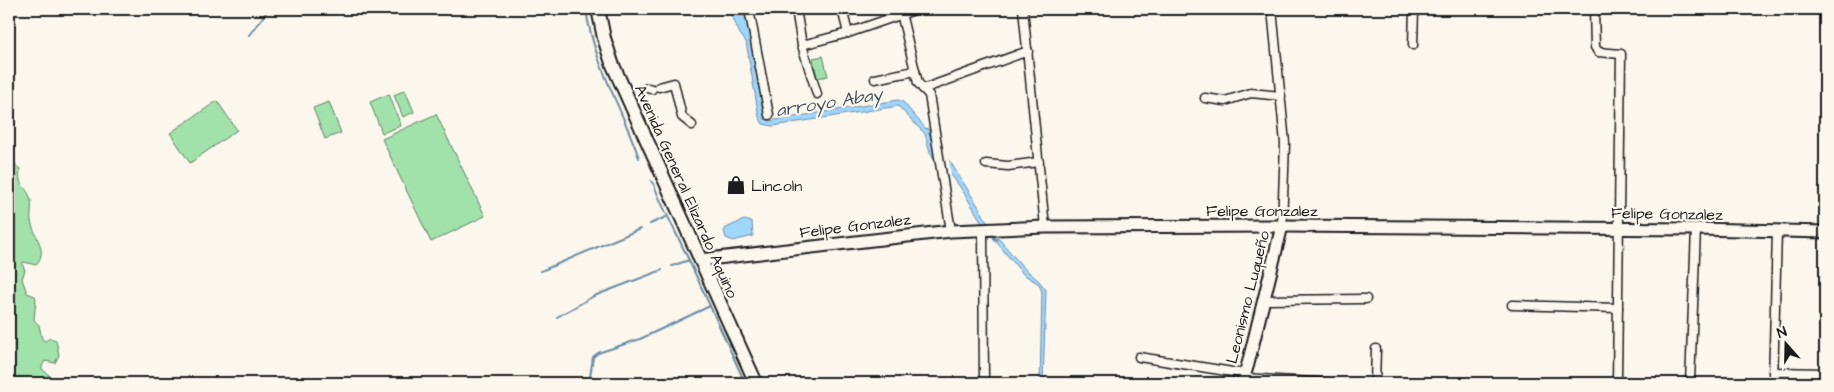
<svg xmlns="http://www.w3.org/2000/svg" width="1834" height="392" font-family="'Architects Daughter',sans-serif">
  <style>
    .green { fill: #a1e2ab; stroke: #5e7f64 }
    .water { fill: #9fd6fe; stroke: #6b8ca4 }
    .pier { fill: #fbf7ec }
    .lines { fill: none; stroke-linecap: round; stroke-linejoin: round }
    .stream { stroke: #6b8ca4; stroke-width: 2 }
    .street-casing { stroke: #1c1c1c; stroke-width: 11 }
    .secondary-casing { stroke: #1c1c1c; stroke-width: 15 }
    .primary-casing { stroke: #1c1c1c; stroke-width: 16 }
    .street { stroke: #fbf7ec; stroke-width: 8 }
    .secondary { stroke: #fbf7ec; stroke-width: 11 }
    .primary { stroke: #fbf7ec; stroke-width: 12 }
    .labels { text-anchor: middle; stroke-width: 4.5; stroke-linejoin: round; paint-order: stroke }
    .poi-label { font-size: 16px; fill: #1c1c1c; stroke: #fbf7ec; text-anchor: start }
    .street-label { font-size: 16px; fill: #1c1c1c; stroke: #fbf7ec }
    .water-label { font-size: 18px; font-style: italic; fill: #435460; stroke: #fbf7ec }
  </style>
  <rect width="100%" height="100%" fill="#fbf7ec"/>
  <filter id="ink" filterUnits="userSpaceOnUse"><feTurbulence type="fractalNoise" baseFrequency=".02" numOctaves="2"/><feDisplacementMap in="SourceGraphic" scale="10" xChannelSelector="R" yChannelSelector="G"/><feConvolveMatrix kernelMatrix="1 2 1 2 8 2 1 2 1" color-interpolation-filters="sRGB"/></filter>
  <g filter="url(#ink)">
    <g class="green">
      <path d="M823,56L828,76L817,78L813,58Z"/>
      <path d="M405,90L414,112L403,117L394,95Z"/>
      <path d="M389,94L401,126L382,133L370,102Z"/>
      <path d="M217,101L237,130L190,163L170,133Z"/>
      <path d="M329,102L341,133L325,139L313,108Z"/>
      <path d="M436,114L485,216L431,242L382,139Z"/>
      <path d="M9,153C15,158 13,165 20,169C18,188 24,183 30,197C33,205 30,213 31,221C34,237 49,250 36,265L24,262L22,264L25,270L22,279L27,293L35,296L36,299L34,320L39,325L42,339L45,341L50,338L56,340L59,355L55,363L45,361L42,366V369L50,376L49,383H9Z"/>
    </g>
    <g class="water">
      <path d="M729,9H740L748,21L764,110V116L769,121L898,100L903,102L925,128L928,129L934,148L935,160L930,152L925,134L898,106L773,126L763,124L759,117L746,42L740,34Z"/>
      <path d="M949,160L980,209L989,225L984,226C972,207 962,187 947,170Z"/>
      <path d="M744,220L752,222L753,236L733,241L726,238L724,231L726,228Z"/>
      <path d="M993,238H998L1023,267L1039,281L1046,290L1043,383H1040L1042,292L1039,284L1023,274Z"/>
    </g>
    <path class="pier" d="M945,156L949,157L951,178L945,170L943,159Z"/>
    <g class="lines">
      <g class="stream">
        <path d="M586,9C593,62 622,108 639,158"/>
        <path d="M249,35L269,9"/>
        <path d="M651,181L654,185C663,209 675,230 686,254C706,297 726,340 745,383"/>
        <path d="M650,224L666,217"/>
        <path d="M993,236L997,240"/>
        <path d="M672,266L689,260"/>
        <path d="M541,271L640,229"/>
        <path d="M557,317L594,296L662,270"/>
        <path d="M584,383L590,377L593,357L598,353L640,339L710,306"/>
      </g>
      <g class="street-casing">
        <g id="street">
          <path d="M749,9L769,115"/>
          <path d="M796,9L802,45L817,94"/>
          <path d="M842,9L848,33"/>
          <path d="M900,9L918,83L929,95L951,231"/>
          <path d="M1023,9L1045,227"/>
          <path d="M1272,9L1285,143L1282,226"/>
          <path d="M1594,9L1595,47L1598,52L1621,54L1617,383"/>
          <path d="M802,45L848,33L917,9"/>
          <path d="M1413,45L1414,9"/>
          <path d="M875,79L915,71"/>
          <path d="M659,87L674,83L682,117L692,125"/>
          <path d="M647,88L652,89"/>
          <path d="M923,89L1028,51"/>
          <path d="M1205,98L1225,101L1251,93L1281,96"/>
          <path d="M986,164L1008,166L1039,162"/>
          <path d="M983,229L984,383"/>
          <path d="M1263,300L1366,299"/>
          <path d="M1512,305L1618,308"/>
          <path d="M1139,357L1245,374"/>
          <path d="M1773,372L1825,373"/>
          <path d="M1244,378L1332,383"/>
          <path d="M1375,383L1376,349"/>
          <path d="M1690,383L1696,229"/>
          <path d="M1773,383L1777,231"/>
        </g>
      </g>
      <g class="secondary-casing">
        <g id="secondary">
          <path d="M700,260L951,231L1045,227L1282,226L1696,229L1825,232"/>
          <path d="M1242,383L1248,364L1282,226"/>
        </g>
      </g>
      <g class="primary-casing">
        <path id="primary" d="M598,9L604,38L612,63L756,383"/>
      </g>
      <use href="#street" class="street"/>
      <use href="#secondary" class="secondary"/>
      <use href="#primary" class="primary"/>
    </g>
  </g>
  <defs>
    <g id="shop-bare" transform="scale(1.5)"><path d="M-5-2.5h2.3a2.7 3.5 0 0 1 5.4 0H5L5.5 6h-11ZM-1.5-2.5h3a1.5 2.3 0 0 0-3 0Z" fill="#1c1c1c" stroke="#fbf7ec" stroke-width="2.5" paint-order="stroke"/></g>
  </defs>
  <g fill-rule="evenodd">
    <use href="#shop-bare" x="736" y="185"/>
  </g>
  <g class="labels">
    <g class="poi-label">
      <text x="751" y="191">Lincoln</text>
    </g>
    <g class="street-label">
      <text transform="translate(687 191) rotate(66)" y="6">Avenida General Elizardo Aquino</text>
      <text x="1262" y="216">Felipe Gonzalez</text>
      <text transform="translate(1667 213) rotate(1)" y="6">Felipe Gonzalez</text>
      <text transform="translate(855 225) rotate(-7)" y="6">Felipe Gonzalez</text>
      <text transform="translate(1247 297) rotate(-76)" y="6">Leonismo Luqueño</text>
    </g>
    <g class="water-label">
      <text transform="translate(829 102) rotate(-9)" y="6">arroyo Abay</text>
    </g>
  </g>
  <rect width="1834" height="392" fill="none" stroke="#fbf7ec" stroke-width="30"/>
  <rect x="15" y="15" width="1804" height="362" fill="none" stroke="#1c1c1c" stroke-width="2" filter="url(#ink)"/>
  <g transform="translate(1786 344) rotate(340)" stroke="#fbf7ec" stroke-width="4" paint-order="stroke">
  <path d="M0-4L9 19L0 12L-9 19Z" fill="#1c1c1c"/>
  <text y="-8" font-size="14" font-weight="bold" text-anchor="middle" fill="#1c1c1c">N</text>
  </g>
</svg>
